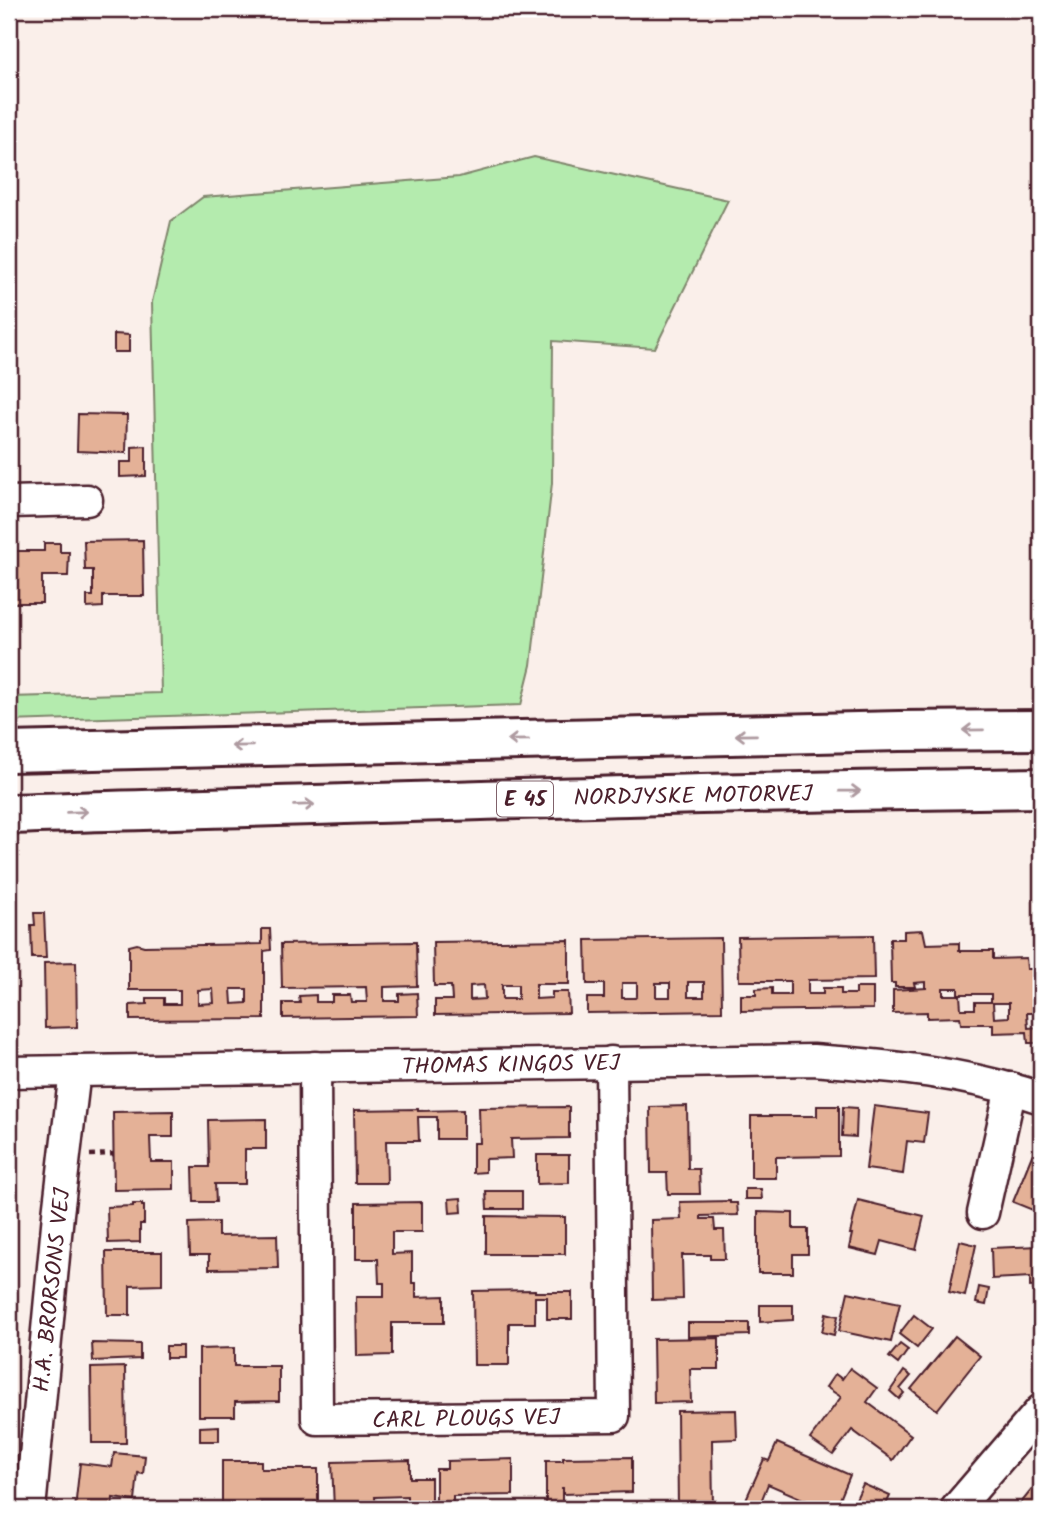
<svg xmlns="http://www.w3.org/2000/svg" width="1050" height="1518" font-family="Kalam,sans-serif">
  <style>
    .green { fill: #b4ebae; stroke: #7f856c; stroke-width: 2 }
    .building { fill: #e4b197; stroke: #4a1f2b; stroke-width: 2; fill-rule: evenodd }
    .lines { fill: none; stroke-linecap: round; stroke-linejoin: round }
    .minor-casing { stroke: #4a1f2b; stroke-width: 35 }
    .highway-casing { stroke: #4a1f2b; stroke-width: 44 }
    .path { stroke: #4a1f2b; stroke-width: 4.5; stroke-dasharray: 5 5; stroke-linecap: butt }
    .minor { stroke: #fff; stroke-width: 30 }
    .highway { stroke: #fff; stroke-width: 38 }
    .oneway { stroke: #ae9aa0 }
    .labels { text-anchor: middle; stroke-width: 7; stroke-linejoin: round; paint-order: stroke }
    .shield { fill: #fff; stroke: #80626b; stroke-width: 2 }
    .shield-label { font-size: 21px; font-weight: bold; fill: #4a1f2b }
    .street-label { font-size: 23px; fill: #4a1f2b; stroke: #fff }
  </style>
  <rect width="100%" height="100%" fill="#faefea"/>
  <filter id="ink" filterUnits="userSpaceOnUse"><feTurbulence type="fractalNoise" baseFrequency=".0143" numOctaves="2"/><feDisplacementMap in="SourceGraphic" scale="14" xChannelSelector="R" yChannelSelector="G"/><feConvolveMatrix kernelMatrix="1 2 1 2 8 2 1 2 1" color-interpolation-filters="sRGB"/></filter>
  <g filter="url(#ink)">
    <path class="green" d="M534,157L728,200L655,348L553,341L552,483L531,665L521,705L9,721V697L161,693L152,302L171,221L203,197L459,177Z"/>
    <g class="building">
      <path d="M114,334L129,335V352H114Z"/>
      <path d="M78,414L127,415L126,453L77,451Z"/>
      <path d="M146,446V476L120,477V462H132V447Z"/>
      <path d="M143,540L144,596H103V607L87,608V596H93V570H85L84,541Z"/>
      <path d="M44,543H60V552H69L68,576H42V603H9V551H44Z"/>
      <path d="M34,913H44L46,958H32L31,925H35Z"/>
      <path d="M262,929H270L271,950L264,951V1019L130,1020V1005L147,1004V998H164V1004H180V990H129V946L137,944L144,946L262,944ZM213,989L214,1003L198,1004V990ZM231,989H247V1003L232,1004Z"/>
      <path d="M923,930L926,944L959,943V951H993V959L1026,958L1027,969H1041V1013H1027L1028,1028L1041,1027V1043H1028L1027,1032L993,1033V1024H961L960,1017L927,1018V1012L893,1013V990L927,988H925V982L914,983L915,987H895V983H891L890,939H904V931ZM943,988H958V994H991V1002H975V1009H961L960,995H943ZM993,1003H1009V1017L994,1018Z"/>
      <path d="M873,935L874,979L808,980V994H823V988H841V994H856V988H873V1009L741,1011V995H756V989L772,988V995H790V981H739L738,937Z"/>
      <path d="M721,938L722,1011L587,1013V998H604V984H587L586,940ZM688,982H704V997H688ZM622,983H637V996L635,998H622ZM656,983H670V997H656Z"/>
      <path d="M569,940V984H536V999L552,998V992H568L569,1013L435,1015V1000H452L451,986H434L433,942ZM484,985L485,999L470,1000V986ZM502,985H518V999H502Z"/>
      <path d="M416,942L417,986L384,987V1001H399V994L417,993L418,1016L283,1018V1003H300L299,996L316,995V1002H332V995H350L351,1002H367L366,987L282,988L281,944Z"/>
      <path d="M76,962L77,1027L45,1028L44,963Z"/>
      <path d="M687,1106L688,1169H699L700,1194H668L667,1173H651L650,1107Z"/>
      <path d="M817,1106H839V1156L776,1157V1178H751V1116H817Z"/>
      <path d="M874,1106L928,1113L924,1143L907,1141L903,1174L866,1169Z"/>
      <path d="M569,1107V1138L511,1139L512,1158L485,1159V1172L473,1173V1143H480L479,1108Z"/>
      <path d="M843,1107L857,1108L856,1137L842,1136Z"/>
      <path d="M418,1109V1111L463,1110V1139H437V1117H418L419,1141H386L387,1183H355L354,1110Z"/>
      <path d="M173,1111V1137H150L151,1162H174V1189L114,1190L113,1112Z"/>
      <path d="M266,1119V1149H245V1184H215L216,1202H194L193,1167H209L208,1120Z"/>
      <path d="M1037,1143L1041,1145V1209L1040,1213L1013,1202Z"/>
      <path d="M537,1155H569V1183L537,1184Z"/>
      <path d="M745,1189H761L762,1199H745Z"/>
      <path d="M486,1191H522V1209H487Z"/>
      <path d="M461,1198L462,1212L450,1213L449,1199Z"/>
      <path d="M858,1200L924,1216L916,1250L882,1241L878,1255L849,1248L852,1234H850Z"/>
      <path d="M730,1201V1203H737L738,1215L701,1216V1219H714L715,1230H724L725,1259H710V1255H682L683,1299L652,1300L651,1220L681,1219L680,1202Z"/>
      <path d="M422,1202V1232H392V1254L412,1253V1283H416V1297L444,1296V1323H392V1355L357,1356L356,1297H384V1283H379L378,1259H356V1203Z"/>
      <path d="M133,1204H142V1206H144V1224H140V1242L108,1243L107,1207L133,1206Z"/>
      <path d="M758,1212L793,1213V1229H808V1254H793V1273H758Z"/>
      <path d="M486,1216L565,1217V1254H486Z"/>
      <path d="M218,1222V1236L277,1235L278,1268L209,1269V1255H190L189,1223Z"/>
      <path d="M960,1241L976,1245L965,1296L949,1292Z"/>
      <path d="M1041,1246V1286L1030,1287V1277L992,1279L991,1248Z"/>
      <path d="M106,1252H162V1285L130,1286V1315H107Z"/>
      <path d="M979,1287L989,1289L986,1305L976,1303Z"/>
      <path d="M535,1290V1292H572V1319H547V1297H535V1323H509V1365H474L473,1291Z"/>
      <path d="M848,1292L900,1303L891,1342L839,1331Z"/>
      <path d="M760,1305H793V1320L760,1322Z"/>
      <path d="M826,1313L838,1316L834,1335L822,1332Z"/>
      <path d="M914,1315L932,1329L917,1348L899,1334Z"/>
      <path d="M688,1323H749V1335L688,1337Z"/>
      <path d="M955,1336L980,1356L937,1410L911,1389Z"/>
      <path d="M719,1338V1369H690L691,1402L654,1403L653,1339Z"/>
      <path d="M92,1343L140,1344V1359L93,1361Z"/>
      <path d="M900,1344L908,1350L898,1364L889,1357Z"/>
      <rect x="166" y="1346" width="16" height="12"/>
      <path d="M234,1348V1366H279V1401L235,1402V1416H199V1349Z"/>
      <path d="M125,1367L126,1443H92L91,1368Z"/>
      <path d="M850,1368L877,1388L867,1402L911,1435L893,1460L852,1430L833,1455L810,1439L841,1397L826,1387L835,1374L842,1379Z"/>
      <path d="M904,1371L911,1376L900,1389L904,1393L899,1399L890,1391Z"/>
      <path d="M736,1410L737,1439L712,1440L713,1509H678L677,1411Z"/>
      <path d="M219,1426V1441H200V1427Z"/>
      <path d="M9,1438H13L14,1458H9Z"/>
      <path d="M777,1443L850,1475L836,1509H826L768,1484L758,1509H751L743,1506L764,1459L769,1461Z"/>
      <path d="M114,1453L145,1456L143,1474L138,1473L135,1501L113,1498L112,1509H75L80,1463L112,1467Z"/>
      <path d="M632,1457V1492L563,1494V1488H562V1503L578,1502V1509H546V1461H563V1458Z"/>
      <path d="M513,1459V1495L453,1496V1509H438V1502H436V1469H447V1461Z"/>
      <path d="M410,1460V1478H431V1509H418V1502H407V1496L375,1497L376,1509H334L332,1462Z"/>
      <path d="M222,1461H261V1469H318V1502H314V1509H302V1502H261V1509H222Z"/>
      <path d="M1041,1478V1509H1016Z"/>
      <path d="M863,1484L890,1496L884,1509H878L856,1499Z"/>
    </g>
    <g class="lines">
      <g class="minor-casing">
        <g id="minor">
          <path d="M9,502L87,500"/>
          <path d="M315,1067L317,1419L614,1416L611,1062"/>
          <path d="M9,1072L813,1060C893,1066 964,1072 1041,1098"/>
          <path d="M983,1213L1011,1088"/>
          <path d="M30,1509L58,1214L75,1071"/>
          <path d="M956,1509L1041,1410"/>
        </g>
      </g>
      <g class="highway-casing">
        <g id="highway">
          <path d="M9,752L899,731L1041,730"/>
          <path d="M9,814C353,804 697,792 1041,788"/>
        </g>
      </g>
      <path class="path" d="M90,1155L114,1154"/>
      <use href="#minor" class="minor"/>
      <use href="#highway" class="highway"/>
    </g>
    <defs><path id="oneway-shaft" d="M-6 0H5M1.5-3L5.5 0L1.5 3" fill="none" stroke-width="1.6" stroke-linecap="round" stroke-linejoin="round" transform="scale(1.75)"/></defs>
    <g class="oneway">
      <use href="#oneway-shaft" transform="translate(973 730) rotate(179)"/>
      <use href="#oneway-shaft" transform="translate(746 735) rotate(179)"/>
      <use href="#oneway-shaft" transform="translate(518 740) rotate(179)"/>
      <use href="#oneway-shaft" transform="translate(242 746) rotate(179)"/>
      <use href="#oneway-shaft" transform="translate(850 791) rotate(-1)"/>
      <use href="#oneway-shaft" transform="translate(304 805) rotate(-2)"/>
      <use href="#oneway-shaft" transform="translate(77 812) rotate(-2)"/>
    </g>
  </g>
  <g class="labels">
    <rect class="shield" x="497" y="781.5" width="56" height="35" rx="5"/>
    <g class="shield-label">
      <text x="525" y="806">E 45</text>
    </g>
    <g class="street-label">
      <text transform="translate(693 795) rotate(-1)" y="8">NORDJYSKE MOTORVEJ</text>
      <text transform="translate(511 1064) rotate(-1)" y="8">THOMAS KINGOS VEJ</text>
      <text transform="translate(51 1290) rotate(-84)" y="8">H.A. BRORSONS VEJ</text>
      <text transform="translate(466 1418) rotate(-1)" y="8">CARL PLOUGS VEJ</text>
    </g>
  </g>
  <rect width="1050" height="1518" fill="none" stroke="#fff" stroke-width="35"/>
  <rect x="18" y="18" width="1015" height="1483" fill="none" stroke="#4a1f2b" stroke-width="2.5" filter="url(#ink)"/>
</svg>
